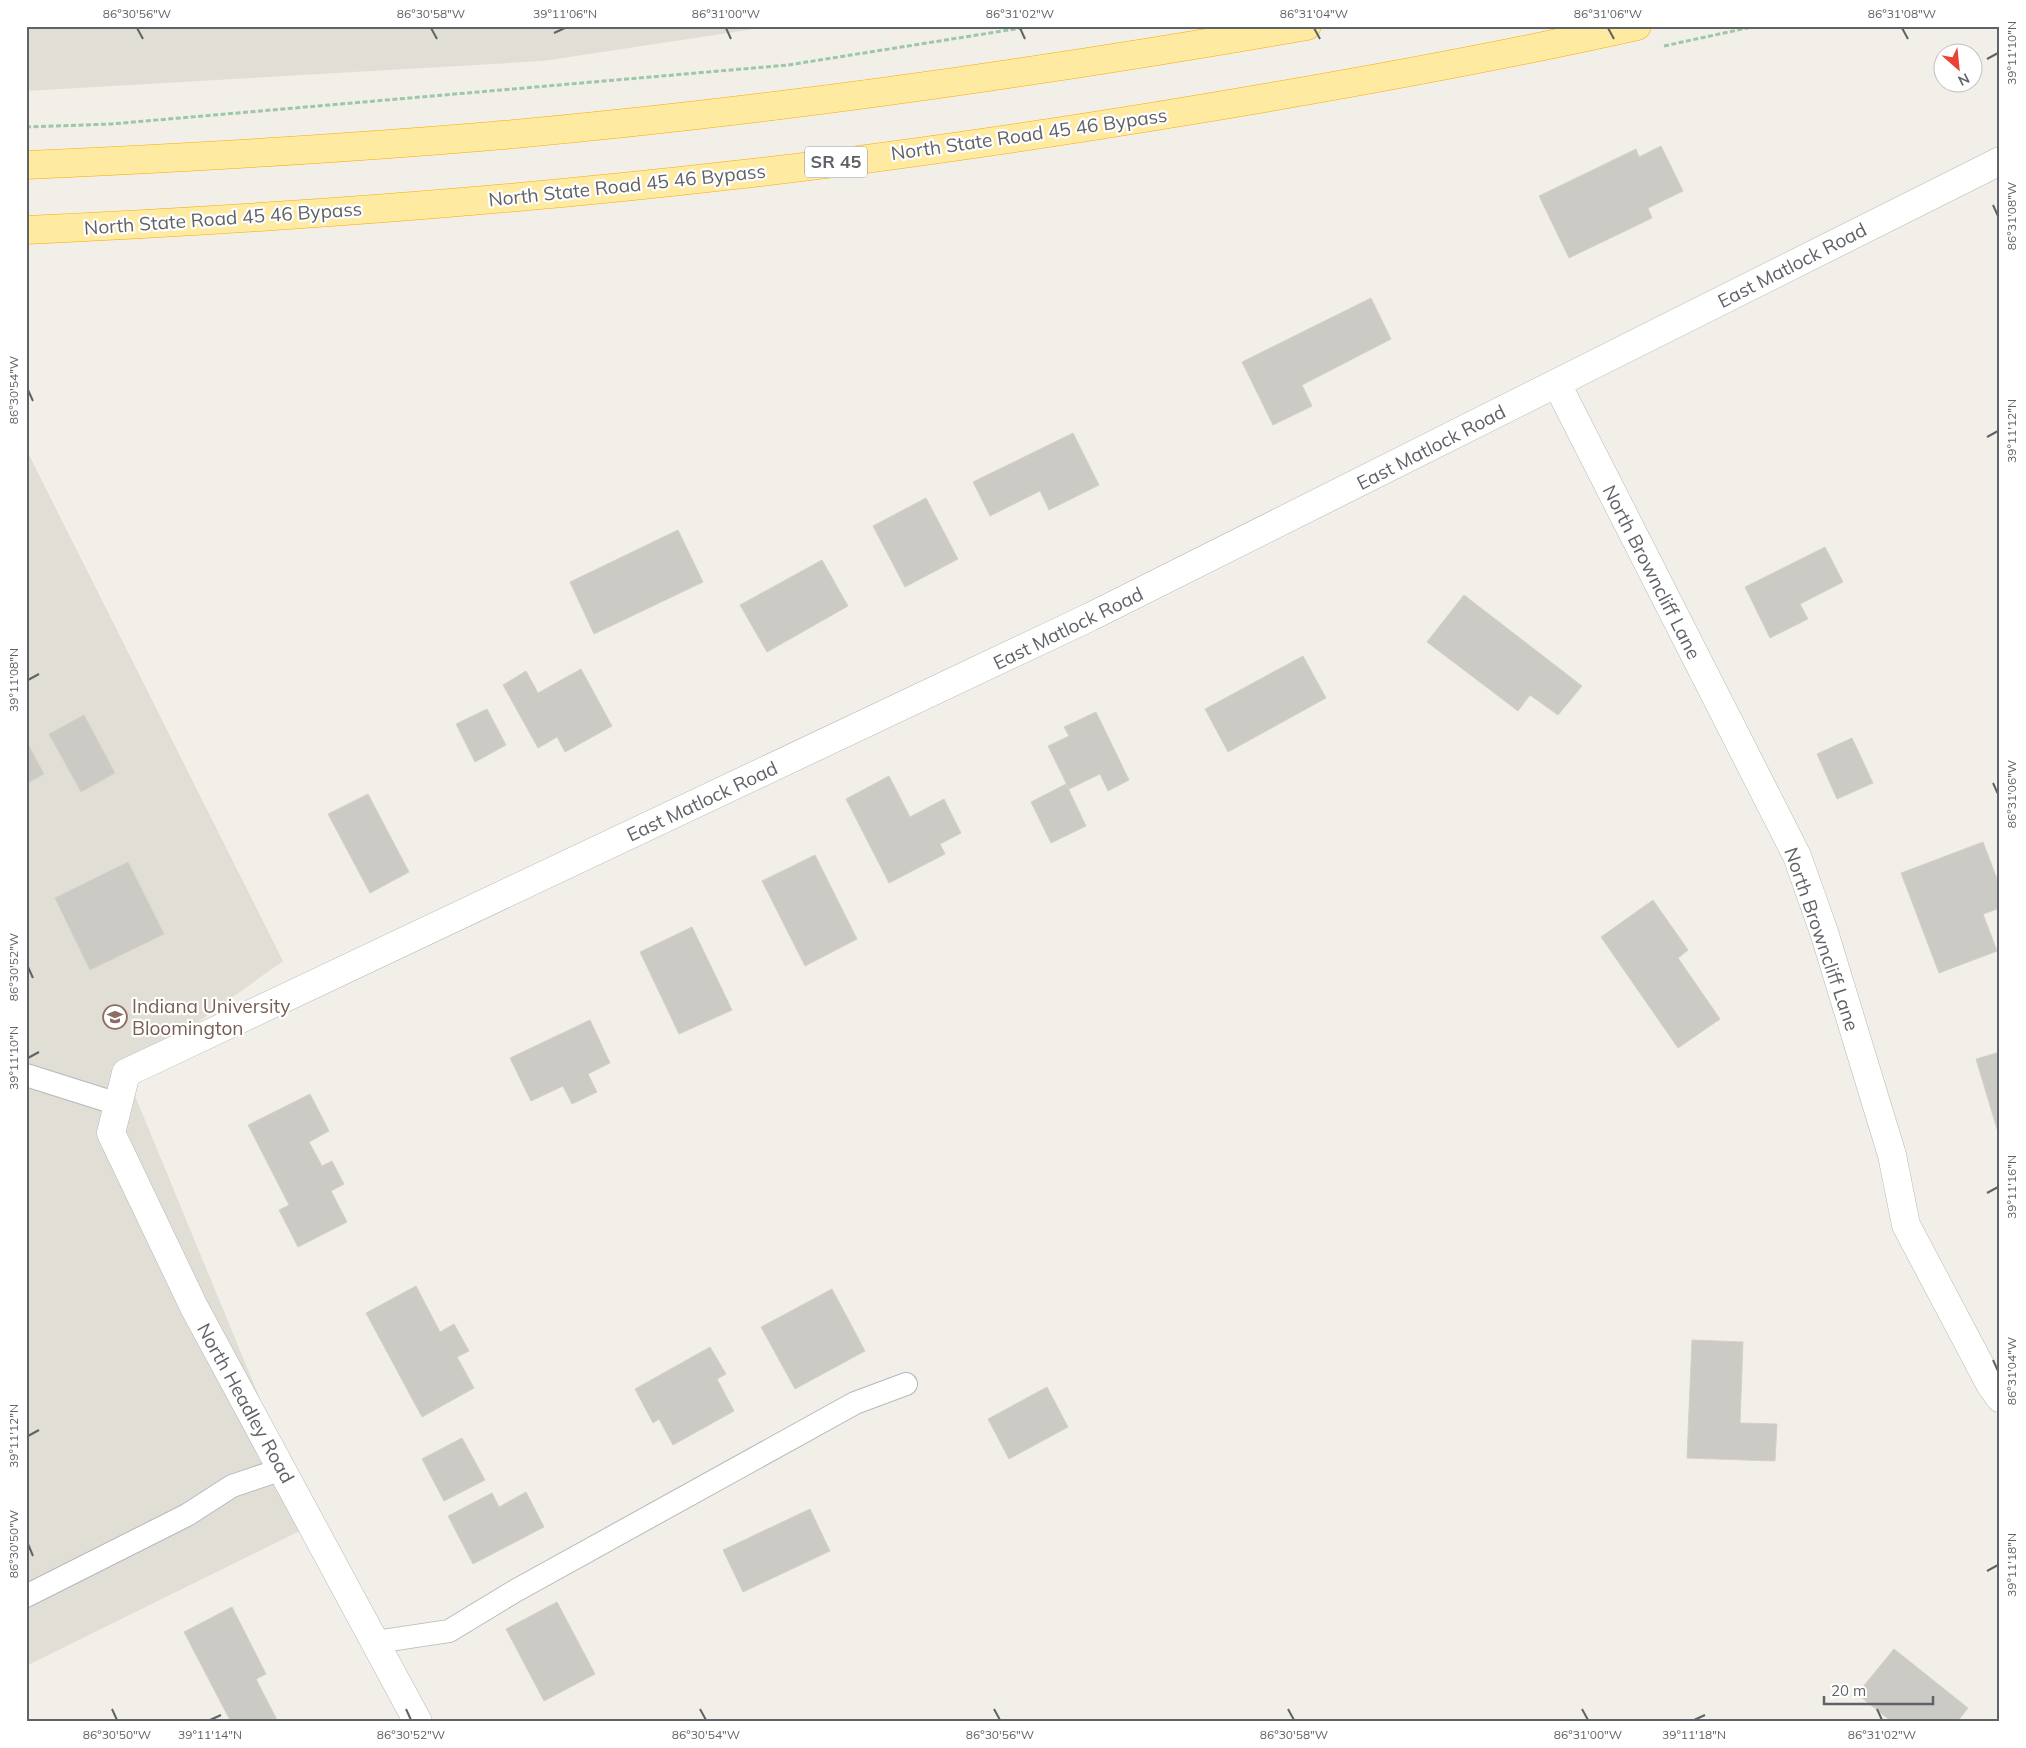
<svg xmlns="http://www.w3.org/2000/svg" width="2026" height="1748" font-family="Mulish,sans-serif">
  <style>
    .education { fill: #e1ded6 }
    .building { fill: #cccac5; stroke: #d6d1c6 }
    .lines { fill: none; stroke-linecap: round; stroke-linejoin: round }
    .service-casing { stroke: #b5b8bc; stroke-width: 24 }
    .minor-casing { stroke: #b5b8bc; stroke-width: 29 }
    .trunk-casing { stroke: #f9ab00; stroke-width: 29 }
    .path { stroke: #9cc7a9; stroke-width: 3; stroke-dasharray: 5 2.5; stroke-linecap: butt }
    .service { stroke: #fff; stroke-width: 22 }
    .minor { stroke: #fff; stroke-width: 28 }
    .trunk { stroke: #feeaa1; stroke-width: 28 }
    .ticks { fill: none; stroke: #5f6368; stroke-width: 2 }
    .labels { text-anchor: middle; stroke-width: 4.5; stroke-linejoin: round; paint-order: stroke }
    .shield { fill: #fff; stroke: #8f9295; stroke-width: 1 }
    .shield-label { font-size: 18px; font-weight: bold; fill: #5f6368 }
    .street-label { font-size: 19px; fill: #5f6368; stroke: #fff }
    .education-label { font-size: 19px; fill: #785e54; stroke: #fff; text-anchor: start }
    .neatline { fill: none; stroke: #5f6368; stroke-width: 2 }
    .ticks-label { font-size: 12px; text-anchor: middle; fill: #5f6368 }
  </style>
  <rect width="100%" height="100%" fill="#f1efe8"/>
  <g class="education">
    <path d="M26,26H774L543,61L26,91Z"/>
    <path d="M26,449L283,961L126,1074L312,1525L26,1666Z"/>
  </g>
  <g class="building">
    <path d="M1661,146L1683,191L1648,208L1652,218L1569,258L1539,196L1636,149L1639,157Z"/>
    <path d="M1371,298L1391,339L1302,385L1312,406L1273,425L1242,362Z"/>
    <path d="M1073,433L1099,485L1049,510L1040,491L990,516L973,482Z"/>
    <path d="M926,498L958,559L905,587L873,526Z"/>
    <path d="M678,530L703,582L594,634L570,582Z"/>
    <path d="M1825,547L1843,582L1800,604L1808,619L1770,638L1745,587Z"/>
    <path d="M822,560L848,606L767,652L740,605Z"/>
    <path d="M1464,595L1582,686L1558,715L1530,695L1518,711L1427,642Z"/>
    <path d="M1303,656L1326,698L1228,752L1205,709Z"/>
    <path d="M581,669L612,726L565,752L557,737L538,748L503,685L526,671L538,693Z"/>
    <path d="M487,709L506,745L475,762L456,724Z"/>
    <path d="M1096,712L1129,780L1108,791L1100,774L1069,789L1048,746L1069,736L1064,727Z"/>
    <path d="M84,715L115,773L81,792L49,734Z"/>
    <path d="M1852,738L1873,783L1837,799L1817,754Z"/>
    <path d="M26,740L44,774L26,784Z"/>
    <path d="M889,776L910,817L944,799L961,833L940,844L945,854L889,883L846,799Z"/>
    <path d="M1066,784L1086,826L1051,843L1031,802Z"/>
    <path d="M368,794L409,872L370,893L328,814Z"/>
    <path d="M1983,842L2000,887V908L1983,914L1997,951L1939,973L1901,873Z"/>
    <path d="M815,855L857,939L805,966L762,881Z"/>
    <path d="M128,862L164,934L90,970L55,898Z"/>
    <path d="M1653,900L1688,950L1678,958L1720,1019L1678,1048L1601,937Z"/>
    <path d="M692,927L732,1010L679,1034L640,952Z"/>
    <path d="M590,1020L610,1063L588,1074L597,1092L572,1104L563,1086L531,1101L510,1058Z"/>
    <path d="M2000,1052V1128L1997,1129L1976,1059Z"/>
    <path d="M310,1094L329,1131L309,1142L322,1166L332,1161L344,1184L331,1191L347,1222L298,1247L279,1210L289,1205L248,1125Z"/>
    <path d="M416,1286L440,1332L454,1324L469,1351L457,1357L474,1388L422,1417L366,1313Z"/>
    <path d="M832,1289L865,1351L795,1389L761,1327Z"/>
    <path d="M1692,1340L1743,1342L1740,1423L1777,1424L1775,1461L1687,1458Z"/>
    <path d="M710,1347L726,1374L717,1379L734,1411L673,1445L659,1419L653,1423L635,1389Z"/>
    <path d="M1047,1387L1068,1427L1009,1459L988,1419Z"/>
    <path d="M462,1438L485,1480L444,1501L422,1459Z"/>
    <path d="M526,1492L544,1527L473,1564L448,1516L492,1493L499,1507Z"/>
    <path d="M810,1509L830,1551L743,1592L723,1550Z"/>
    <path d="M557,1602L595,1674L544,1701L506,1629Z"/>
    <path d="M232,1607L266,1674L256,1679L278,1722H231L184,1632Z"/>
    <path d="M1894,1649L1968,1708L1957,1722H1892L1857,1694Z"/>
  </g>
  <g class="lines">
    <g class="service-casing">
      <g id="service">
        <path d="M26,1075L118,1104"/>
        <path d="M26,1596L187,1515L232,1486L282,1469"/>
        <path d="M376,1642L449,1631L515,1591L855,1403L906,1384"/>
      </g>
    </g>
    <g class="minor-casing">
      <g id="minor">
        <path d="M1557,384L1797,856L1824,932L1892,1155L1906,1225L1990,1384L2000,1398"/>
        <path d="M418,1722L194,1307L111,1133L126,1073L1090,617L2000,161"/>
      </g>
    </g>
    <g class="trunk-casing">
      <g id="trunk">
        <path d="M26,165C182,158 337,149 492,136C765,112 1036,73 1307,26"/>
        <path d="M26,230C263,219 499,202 734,175C878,159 1021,138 1163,115C1322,89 1480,61 1637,26"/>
      </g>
    </g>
    <g class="path">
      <path d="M1664,46L1756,26"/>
      <path d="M26,127L111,124L788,65L1034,26"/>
    </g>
    <use href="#service" class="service"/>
    <use href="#minor" class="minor"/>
    <use href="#trunk" class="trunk"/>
  </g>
  <path class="ticks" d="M137,28L143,39M431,28L437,39M726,28L731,39M1020,28L1025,39M1314,28L1320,39M1608,28L1614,39M1902,28L1908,39M554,33L565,28M1987,59L1998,53M1993,205L1998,216M28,390L33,401M1987,437L1998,431M28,680L39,674M1993,783L1998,794M28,967L33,978M28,1058L39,1052M1987,1193L1998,1187M1993,1360L1998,1371M28,1436L39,1430M28,1544L33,1556M1987,1571L1998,1565M112,1709L117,1720M406,1709L411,1720M700,1709L706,1720M994,1709L1000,1720M1288,1709L1294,1720M1582,1709L1588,1720M1877,1709L1882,1720M210,1720L221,1715M1694,1720L1705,1715"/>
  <defs>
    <g id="university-ring" transform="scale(1.25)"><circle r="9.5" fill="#fff" stroke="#8d6e63" stroke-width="1.5"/><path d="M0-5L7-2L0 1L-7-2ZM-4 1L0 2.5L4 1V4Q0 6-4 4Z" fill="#8d6e63"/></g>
  </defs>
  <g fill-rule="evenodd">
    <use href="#university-ring" x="115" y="1017"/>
  </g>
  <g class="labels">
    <rect class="shield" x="805" y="146.5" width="62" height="31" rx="4"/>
    <g class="shield-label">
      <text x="836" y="168">SR 45</text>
    </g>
    <g class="street-label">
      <text transform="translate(1029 134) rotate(-8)" y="7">North State Road 45 46 Bypass</text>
      <text transform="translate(627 185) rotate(-6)" y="7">North State Road 45 46 Bypass</text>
      <text transform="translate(223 218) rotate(-4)" y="7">North State Road 45 46 Bypass</text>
      <text transform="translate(1792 265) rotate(-27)" y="7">East Matlock Road</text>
      <text transform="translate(1431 447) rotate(-27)" y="7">East Matlock Road</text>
      <text transform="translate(1652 572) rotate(63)" y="7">North Browncliff Lane</text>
      <text transform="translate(1068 628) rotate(-26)" y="7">East Matlock Road</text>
      <text transform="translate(702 801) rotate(-25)" y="7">East Matlock Road</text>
      <text transform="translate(1822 939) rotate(71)" y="7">North Browncliff Lane</text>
      <text transform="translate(246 1403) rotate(61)" y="7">North Headley Road</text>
    </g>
    <g class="education-label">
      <text x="132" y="1013">Indiana University<tspan x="132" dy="22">Bloomington</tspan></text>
    </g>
  </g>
  <rect width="2026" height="1748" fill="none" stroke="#ffffff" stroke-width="55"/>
  <g transform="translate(1958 68) rotate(153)"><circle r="24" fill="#ffffff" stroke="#bfc1c3"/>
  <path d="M0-4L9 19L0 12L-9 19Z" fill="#ea4335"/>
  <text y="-8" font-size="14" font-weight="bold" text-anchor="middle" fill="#5f6368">N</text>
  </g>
  <path d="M1824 1696v8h109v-8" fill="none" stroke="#5f6368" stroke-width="2.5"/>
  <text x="1831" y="1696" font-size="15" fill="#5f6368" stroke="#ffffff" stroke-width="4" paint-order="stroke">20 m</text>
  <rect x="28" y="28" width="1970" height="1692" class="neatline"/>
  <g class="ticks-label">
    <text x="137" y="18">86°30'56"W</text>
    <text x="431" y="18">86°30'58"W</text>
    <text x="565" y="18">39°11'06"N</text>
    <text x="726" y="18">86°31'00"W</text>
    <text x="1020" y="18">86°31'02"W</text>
    <text x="1314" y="18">86°31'04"W</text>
    <text x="1608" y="18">86°31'06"W</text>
    <text x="1902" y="18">86°31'08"W</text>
    <text transform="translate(2012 53) rotate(-90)" y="4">39°11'10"N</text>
    <text transform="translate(2012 216) rotate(-90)" y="4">86°31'08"W</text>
    <text transform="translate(14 390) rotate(-90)" y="4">86°30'54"W</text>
    <text transform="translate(2012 431) rotate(-90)" y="4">39°11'12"N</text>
    <text transform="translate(14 680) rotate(-90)" y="4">39°11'08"N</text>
    <text transform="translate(2012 794) rotate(-90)" y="4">86°31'06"W</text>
    <text transform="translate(14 967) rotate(-90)" y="4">86°30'52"W</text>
    <text transform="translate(14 1058) rotate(-90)" y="4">39°11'10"N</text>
    <text transform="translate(2012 1187) rotate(-90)" y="4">39°11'16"N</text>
    <text transform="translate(2012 1371) rotate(-90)" y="4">86°31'04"W</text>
    <text transform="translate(14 1436) rotate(-90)" y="4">39°11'12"N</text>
    <text transform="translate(14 1544) rotate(-90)" y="4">86°30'50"W</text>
    <text transform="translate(2012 1565) rotate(-90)" y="4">39°11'18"N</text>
    <text x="117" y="1739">86°30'50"W</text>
    <text x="210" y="1739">39°11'14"N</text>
    <text x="411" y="1739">86°30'52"W</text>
    <text x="706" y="1739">86°30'54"W</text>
    <text x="1000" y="1739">86°30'56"W</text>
    <text x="1294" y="1739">86°30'58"W</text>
    <text x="1588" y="1739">86°31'00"W</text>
    <text x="1694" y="1739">39°11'18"N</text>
    <text x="1882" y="1739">86°31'02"W</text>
  </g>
</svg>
